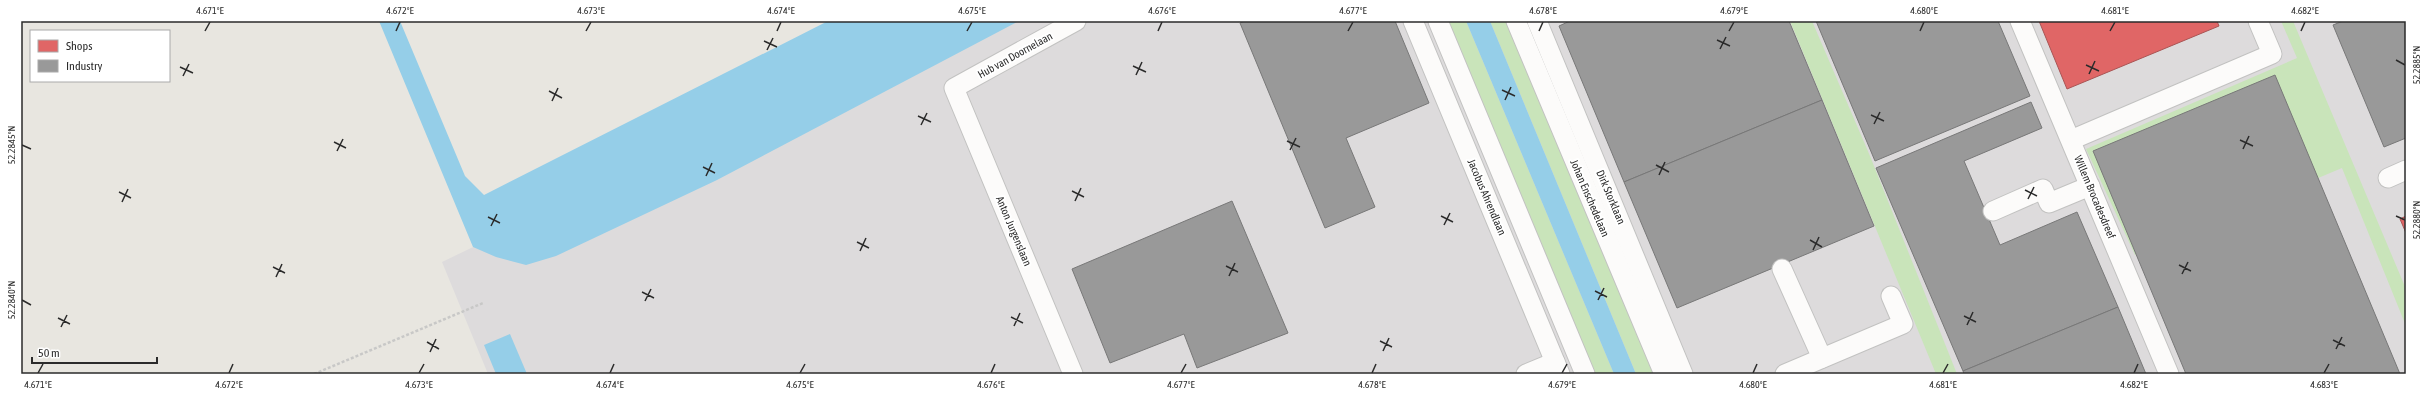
<svg xmlns="http://www.w3.org/2000/svg" width="2427" height="395" font-family="'Asap Condensed',sans-serif">
  <style>
    .industrial { fill: #dddbdc }
    .green { fill: #c9e4ba }
    .water { fill: #95cee8 }
    .shops { fill: #e06666; stroke: #aa5454 }
    .industry { fill: #999; stroke: #787878 }
    .lines { fill: none; stroke-linecap: round; stroke-linejoin: round }
    .minor-casing { stroke: #c2c2c1; stroke-width: 21 }
    .path { stroke: #c8c8c7; stroke-width: 2.5; stroke-dasharray: 3 2; stroke-linecap: butt }
    .minor { stroke: #fcfbfa; stroke-width: 19 }
    .ticks { fill: none; stroke: #2b2b2b; stroke-width: 1.5 }
    .labels { text-anchor: middle; stroke-width: 4; stroke-linejoin: round; paint-order: stroke }
    .street-label { font-size: 11px; fill: #2b2b2b; stroke: #fff }
    .neatline { fill: none; stroke: #2b2b2b; stroke-width: 1.5 }
    .ticks-label { font-size: 10px; text-anchor: middle; fill: #2b2b2b }
  </style>
  <rect width="100%" height="100%" fill="#e8e6e0"/>
  <path class="industrial" d="M944,21H2406V374H488L442,262Z"/>
  <g class="green">
    <path d="M1442,21H1466L1614,374H1590Z"/>
    <path d="M1490,21H1509L1657,374H1636Z"/>
    <path d="M1790,21H1812L1870,156L1957,374H1936Z"/>
    <path d="M2281,21H2293L2406,289V326L2342,168L2135,255L2086,149L2297,58Z"/>
  </g>
  <g class="water">
    <path d="M379,21H400L465,176L484,195L828,21H1019L717,180L556,256L526,265L496,257L473,247Z"/>
    <path d="M1466,21H1490L1636,374H1614Z"/>
    <path d="M510,334L527,374H496L484,345Z"/>
  </g>
  <g class="shops">
    <path d="M2039,21H2217L2219,26L2067,89Z"/>
    <path d="M2406,216V233L2400,219Z"/>
  </g>
  <g class="industry">
    <path d="M1245,21H1395L1429,103L1346,138L1375,207L1325,228L1240,23Z"/>
    <path d="M1570,21H1789L1822,100L1624,182L1559,26Z"/>
    <path d="M1816,21H1998L2030,96L1875,161Z"/>
    <path d="M2343,21H2406V138L2384,147L2333,25Z"/>
    <path d="M2275,75L2400,374H2186L2093,151Z"/>
    <path d="M1822,100L1874,226L1677,308L1624,182Z"/>
    <path d="M2031,102L2042,128L1964,161L2000,245L2077,212L2118,307L1963,371L1876,168Z"/>
    <path d="M1232,201L1288,333L1197,368L1184,334L1110,363L1072,269Z"/>
    <path d="M2118,307L2146,374H1964L1963,371Z"/>
  </g>
  <g class="lines">
    <g class="minor-casing">
      <g id="minor">
        <path d="M1413,21L1560,374"/>
        <path d="M1438,21L1585,374"/>
        <path d="M1516,21L1664,374"/>
        <path d="M1537,21L1683,374"/>
        <path d="M2020,21L2169,374"/>
        <path d="M2071,140L2272,54L2258,21"/>
        <path d="M2388,178L2406,170"/>
        <path d="M1993,211L2043,189L2049,203L2090,186"/>
        <path d="M1782,269L1822,358"/>
        <path d="M1073,374L954,88L1076,21"/>
        <path d="M1526,374L1555,362"/>
        <path d="M1785,374L1903,324L1891,296"/>
      </g>
    </g>
    <path class="path" d="M314,374L483,303"/>
    <use href="#minor" class="minor"/>
  </g>
  <path class="ticks" d="M205,31L210,22M396,31L400,22M586,31L591,22M777,31L781,22M967,31L972,22M1158,31L1162,22M1348,31L1353,22M1539,31L1543,22M1729,31L1734,22M1920,31L1924,22M2110,31L2115,22M2301,31L2305,22M1717,40L1730,46M764,41L777,47M1720,49L1726,37M767,50L773,38M2396,60L2405,65M2086,65L2099,71M1133,66L1146,72M180,67L193,73M2089,74L2095,61M1136,75L1142,62M183,76L189,64M1502,90L1515,96M549,91L562,98M1505,100L1511,87M552,101L558,88M1871,115L1884,121M918,116L931,122M1874,124L1880,112M921,125L927,113M2240,140L2253,146M1287,141L1300,147M334,142L346,148M22,145L31,149M2243,149L2249,136M1290,150L1296,138M337,151L343,139M1656,165L1669,172M703,167L715,173M1659,175L1665,162M706,176L712,163M2025,190L2037,196M1072,191L1084,197M119,192L131,198M2028,199L2034,187M1075,201L1081,188M122,202L128,189M1441,216L1453,222M2396,216L2405,220M488,217L500,223M1444,225L1450,213M491,226L497,214M1810,240L1822,247M857,242L869,248M1813,250L1819,237M860,251L866,238M2179,265L2191,271M1226,266L1238,272M273,267L285,273M2182,274L2188,262M1229,276L1235,263M276,277L282,264M1595,291L1607,297M642,292L654,298M22,300L31,305M1598,300L1604,288M645,301L651,289M1964,316L1976,322M1011,317L1023,323M58,318L70,324M1967,325L1973,312M1014,326L1020,313M61,327L67,315M2333,340L2345,346M1380,341L1392,347M427,342L439,349M2336,349L2342,337M1383,351L1389,338M430,352L436,339M38,373L43,364M229,373L233,364M419,373L424,364M610,373L614,364M800,373L805,364M991,373L995,364M1181,373L1186,364M1372,373L1376,364M1562,373L1567,364M1753,373L1757,364M1943,373L1948,364M2134,373L2138,364M2324,373L2329,364"/>
  <g class="labels">
    <g class="street-label">
      <text transform="translate(1015 55) rotate(-29)" y="4">Hub van Doornelaan</text>
      <text transform="translate(1487 197) rotate(67)" y="4">Jacobus Ahrendlaan</text>
      <text transform="translate(1611 197) rotate(67)" y="4">Dirk Storklaan</text>
      <text transform="translate(2095 197) rotate(67)" y="4">Willem Brocadesdreef</text>
      <text transform="translate(1590 198) rotate(67)" y="4">Johan Enschedelaan</text>
      <text transform="translate(1014 231) rotate(67)" y="4">Anton Jurgenslaan</text>
    </g>
  </g>
  <rect width="2427" height="395" fill="none" stroke="#ffffff" stroke-width="44"/>
  <rect x="30" y="30" width="140" height="52" fill="#ffffff" stroke="#aaaaaa"/>
  <rect x="38" y="40" width="20" height="12" fill="#e06666" stroke="#aaaaaa"/>
  <text x="66" y="50" font-size="12" fill="#2b2b2b">Shops</text>
  <rect x="38" y="60" width="20" height="12" fill="#999999" stroke="#aaaaaa"/>
  <text x="66" y="70" font-size="12" fill="#2b2b2b">Industry</text>
  <path d="M32 357v6h125v-6" fill="none" stroke="#2b2b2b" stroke-width="2"/>
  <text x="38" y="357" font-size="12" fill="#2b2b2b" stroke="#ffffff" stroke-width="3" paint-order="stroke">50 m</text>
  <rect x="22" y="22" width="2383" height="351" class="neatline"/>
  <g class="ticks-label">
    <text x="210" y="14">4.671°E</text>
    <text x="400" y="14">4.672°E</text>
    <text x="591" y="14">4.673°E</text>
    <text x="781" y="14">4.674°E</text>
    <text x="972" y="14">4.675°E</text>
    <text x="1162" y="14">4.676°E</text>
    <text x="1353" y="14">4.677°E</text>
    <text x="1543" y="14">4.678°E</text>
    <text x="1734" y="14">4.679°E</text>
    <text x="1924" y="14">4.680°E</text>
    <text x="2115" y="14">4.681°E</text>
    <text x="2305" y="14">4.682°E</text>
    <text transform="translate(2416 65) rotate(-90)" y="4">52.2885°N</text>
    <text transform="translate(11 145) rotate(-90)" y="4">52.2845°N</text>
    <text transform="translate(2416 220) rotate(-90)" y="4">52.2880°N</text>
    <text transform="translate(11 300) rotate(-90)" y="4">52.2840°N</text>
    <text x="38" y="388">4.671°E</text>
    <text x="229" y="388">4.672°E</text>
    <text x="419" y="388">4.673°E</text>
    <text x="610" y="388">4.674°E</text>
    <text x="800" y="388">4.675°E</text>
    <text x="991" y="388">4.676°E</text>
    <text x="1181" y="388">4.677°E</text>
    <text x="1372" y="388">4.678°E</text>
    <text x="1562" y="388">4.679°E</text>
    <text x="1753" y="388">4.680°E</text>
    <text x="1943" y="388">4.681°E</text>
    <text x="2134" y="388">4.682°E</text>
    <text x="2324" y="388">4.683°E</text>
  </g>
</svg>
